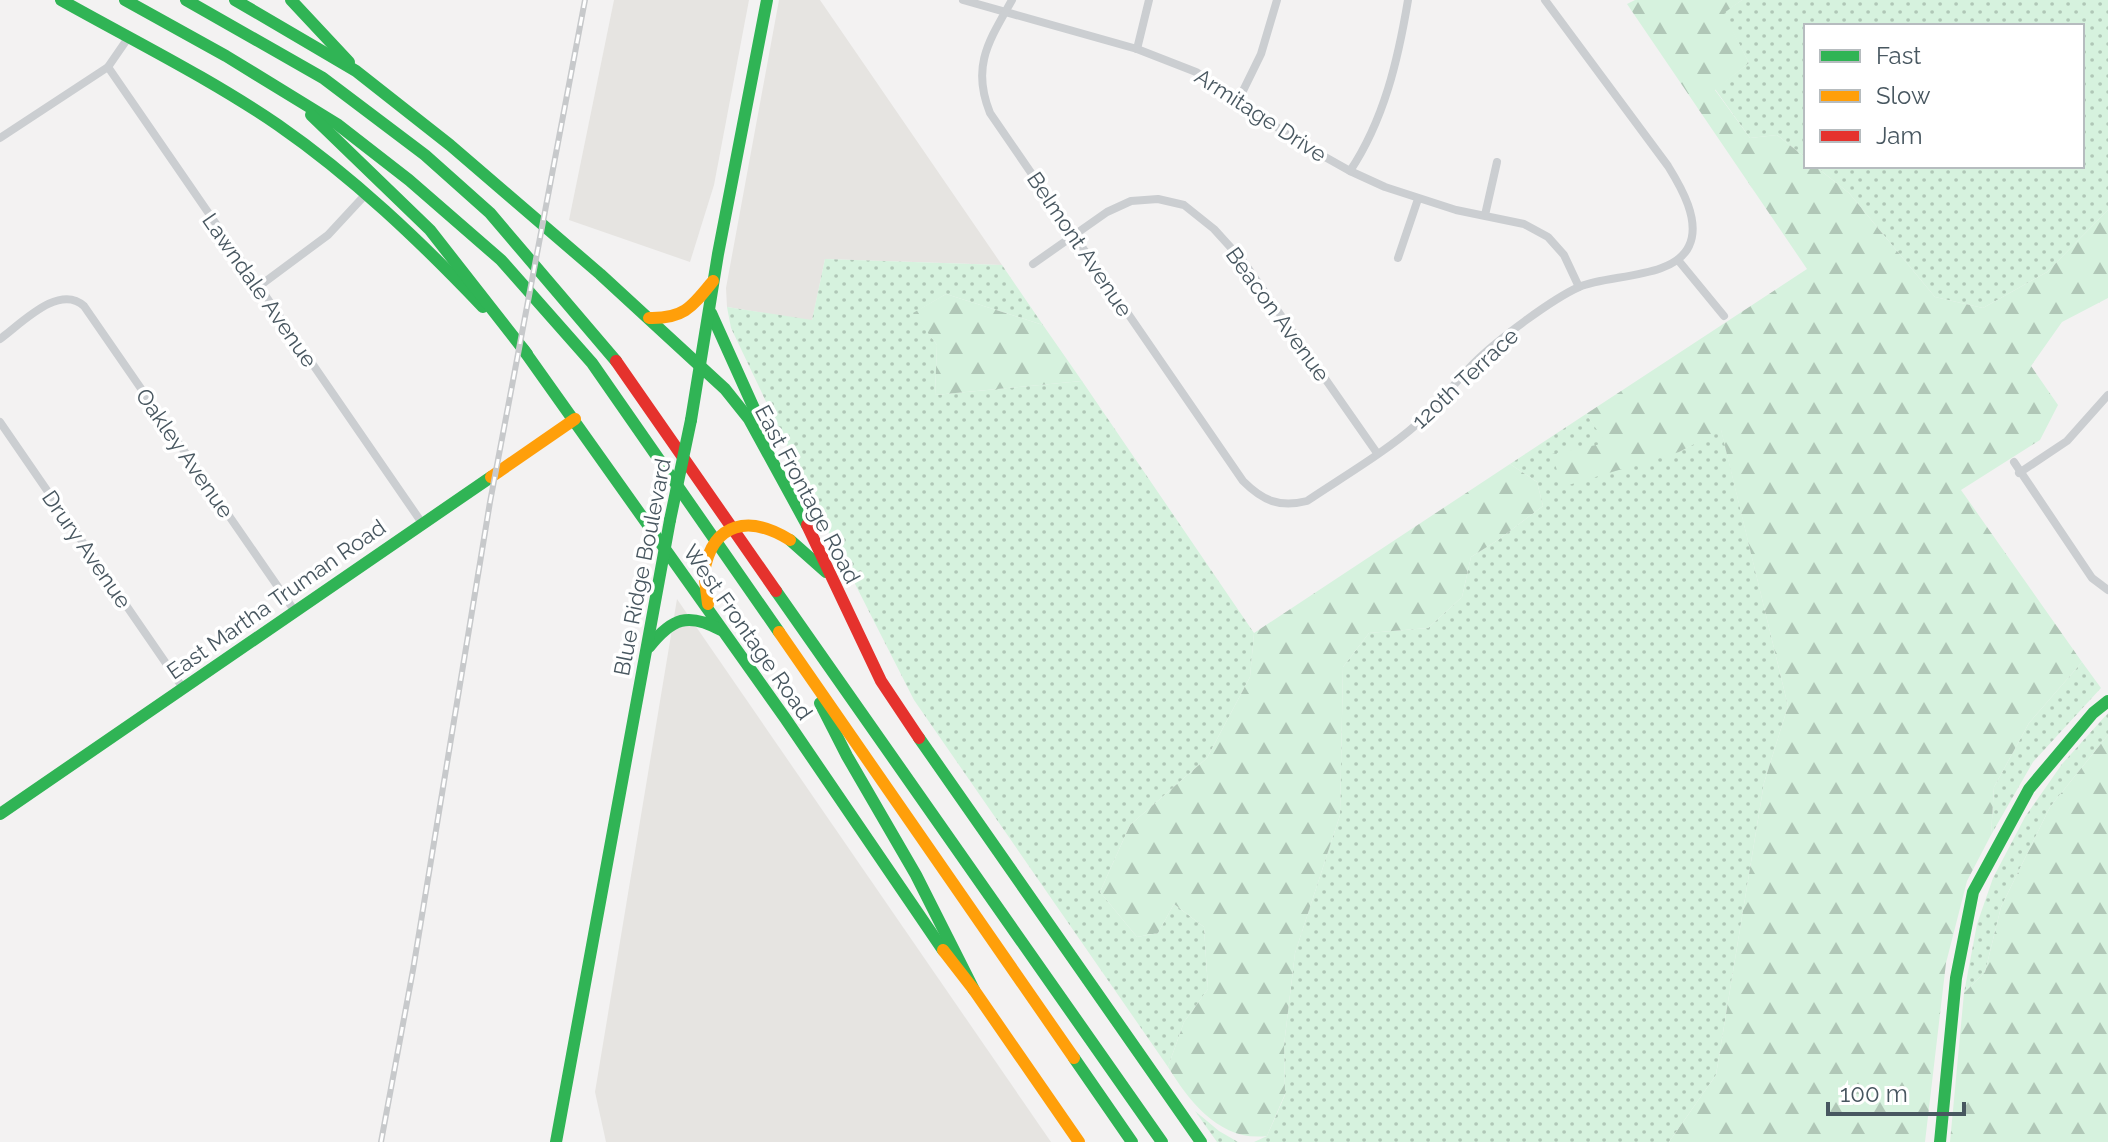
<svg xmlns="http://www.w3.org/2000/svg" width="2108" height="1142" font-family="Raleway,sans-serif">
  <style>
    .commercial { fill: #e6e4e1 }
    .grass { fill: url(#grass-dots) }
    .forest { fill: url(#forest-firs) }
    .lines { fill: none; stroke-linecap: round; stroke-linejoin: round }
    .street { stroke: #cbced1; stroke-width: 8 }
    .fast { stroke: #30b455; stroke-width: 12 }
    .slow { stroke: #ff9f0a; stroke-width: 12 }
    .jam { stroke: #e5322d; stroke-width: 12 }
    .rail-casing { stroke: #c7c9cb; stroke-width: 6 }
    .rail { stroke: #fff; stroke-width: 3; stroke-dasharray: 9; stroke-linecap: butt }
    .fast-bridge { stroke: #30b455; stroke-width: 12 }
    .slow-bridge { stroke: #ff9f0a; stroke-width: 12 }
    .labels { text-anchor: middle; stroke-width: 7; stroke-linejoin: round; paint-order: stroke }
    .street-label { font-size: 22px; fill: #485760; stroke: #fff }
  </style>
  <defs>
    <pattern id="grass-dots" width="8" height="8" patternUnits="userSpaceOnUse" patternTransform="scale(2)"><rect width="8" height="8" fill="#d6f2de"/><path d="M2 2h.1M6 6h.1" fill="none" stroke="#b0c7b7" stroke-width="1.8" stroke-linecap="round"/></pattern>
    <pattern id="forest-firs" width="22" height="20" patternUnits="userSpaceOnUse" patternTransform="scale(2)"><rect width="22" height="20" fill="#d6f2de"/><path d="M5 1l3.5 6h-7zM16 11l3.5 6h-7z" fill="#b0c7b7"/></pattern>
  </defs>
  <rect width="100%" height="100%" fill="#f3f2f2"/>
  <g class="commercial">
    <path d="M614,0H749L714,185L690,262L569,220Z"/>
    <path d="M779,0H820L1002,265L825,259L812,321L727,307L726,288Z"/>
    <path d="M677,599L1051,1142H606L595,1092Z"/>
  </g>
  <g class="grass">
    <path d="M1742,0H2108V210L2047,272L1983,308L1935,297L1849,193L1815,166H2082V26H1806V158L1777,135L1750,138L1715,89L1749,63L1723,13Z"/>
    <path d="M825,259L1002,265L1043,325L946,294L914,313L937,345L935,395L1082,381L1254,633L1250,677L1207,758L1130,825L1100,892L1137,937L1158,933L1174,904L1204,927L1208,989L1184,1022L1168,1067L914,700L820,515L731,328L727,307L812,320Z"/>
    <path d="M1586,414L1607,443L1679,452L1721,429L1788,706L1764,783L1716,1075L1669,1142H1254L1267,1136L1285,1095L1284,1045L1295,953L1340,815L1343,667L1369,633L1428,628L1462,597L1471,557L1498,540L1543,506L1537,482L1510,464Z"/>
    <path d="M2082,662L2101,688L2033,762L1991,835L1994,787L2029,723Z"/>
    <path d="M2108,713V735L2050,807L2001,907L1985,972L1964,993L1977,924L1993,878L2025,817L2062,764Z"/>
    <path d="M1195,1111L1219,1131L1238,1142H1217Z"/>
  </g>
  <g class="forest">
    <path d="M1635,0H1742L1724,13L1749,63L1715,90L1750,138L1777,135L1806,158V166H1815L1849,193L1935,297L1983,308L2047,272L2108,210V298L2062,322L2031,366L2058,405L2040,440L1961,490L2082,662L2029,723L1994,787L1991,835L1967,881L1946,963L1925,1142H1669L1716,1075L1764,783L1788,706L1721,430L1679,452L1562,487L1552,454L1606,443L1586,414L1807,269L1627,4Z"/>
    <path d="M946,294L1043,325L1082,381L935,395L937,345L913,313Z"/>
    <path d="M1510,464L1537,482L1543,506L1498,540L1471,557L1462,597L1428,628L1369,633L1343,667L1340,815L1295,953L1284,1045L1285,1094L1267,1136C1220,1142 1189,1101 1168,1067L1184,1022L1208,989L1204,927L1174,904L1158,933L1137,937L1100,892L1130,825L1207,758L1250,677L1254,633Z"/>
    <path d="M2108,735V1142H1950L1964,993L1985,972L2001,907L2050,807Z"/>
  </g>
  <g class="lines">
    <g class="street">
      <path d="M963,0L1137,49L1196,72L1239,99L1293,139L1350,171L1385,187L1456,210L1524,224L1548,237L1564,255L1579,287"/>
      <path d="M1012,0C989,41 971,66 990,113L1243,481C1263,501 1280,508 1307,501C1341,478 1387,451 1417,424C1438,406 1455,382 1475,362C1496,341 1552,299 1579,287C1609,274 1674,279 1689,246C1701,221 1681,187 1668,166L1545,0"/>
      <path d="M1137,49L1149,0"/>
      <path d="M108,67L422,523"/>
      <path d="M1239,99L1261,54L1277,0"/>
      <path d="M0,138L108,67L128,38"/>
      <path d="M1350,171C1384,120 1398,60 1408,0"/>
      <path d="M1485,215L1497,162"/>
      <path d="M1398,258L1418,199"/>
      <path d="M1678,260L1724,316"/>
      <path d="M1033,264L1107,212L1131,201L1158,199L1184,205L1214,229L1243,261L1377,453"/>
      <path d="M258,287L328,235L366,194"/>
      <path d="M0,339C21,324 59,283 84,306L294,610"/>
      <path d="M0,422L183,688"/>
      <path d="M2014,462L2092,578L2108,590"/>
      <path d="M2019,473L2067,441L2108,395"/>
    </g>
    <g class="fast">
      <path d="M61,0C134,41 209,78 278,125C353,177 420,241 483,307"/>
      <path d="M125,0L226,56L337,124L409,180L501,260L592,363L779,632"/>
      <path d="M186,0L323,78L425,155L490,213L616,361"/>
      <path d="M235,0L356,71L450,145L600,274L725,389L749,419L807,525"/>
      <path d="M291,0L349,62"/>
      <path d="M311,115L430,230L527,354"/>
      <path d="M711,313L766,435"/>
      <path d="M523,349L785,718L943,950"/>
      <path d="M691,420L718,254L767,0"/>
      <path d="M790,540L826,572"/>
      <path d="M776,591L1162,1142"/>
      <path d="M649,647C672,618 688,612 721,630"/>
      <path d="M820,703L847,756L916,875L974,990"/>
      <path d="M919,738L1201,1142"/>
      <path d="M0,814L491,477"/>
      <path d="M1074,1058L1132,1142"/>
      <path d="M556,1142L670,520"/>
      <path d="M1940,1142L1956,978L1973,892L2029,789L2093,713L2108,701"/>
    </g>
    <g class="slow">
      <path d="M649,318C684,319 692,307 713,281"/>
      <path d="M491,477L575,419"/>
      <path d="M704,572L708,604"/>
      <path d="M779,632L1074,1058"/>
      <path d="M943,950L974,990L1079,1142"/>
    </g>
    <g class="jam">
      <path d="M616,361L776,591"/>
      <path d="M807,525L881,681L919,738"/>
    </g>
    <g class="rail-casing">
      <path id="rail" d="M381,1142L413,970L490,502L585,0"/>
    </g>
    <use href="#rail" class="rail"/>
    <path class="fast-bridge" d="M670,520L691,420"/>
    <path class="slow-bridge" d="M704,572C713,521 750,515 790,540"/>
  </g>
  <g class="labels">
    <g class="street-label">
      <text transform="translate(1261 115) rotate(33)" y="8">Armitage Drive</text>
      <text transform="translate(1080 244) rotate(56)" y="8">Belmont Avenue</text>
      <text transform="translate(260 290) rotate(55)" y="8">Lawndale Avenue</text>
      <text transform="translate(1278 314) rotate(54)" y="8">Beacon Avenue</text>
      <text transform="translate(1465 378) rotate(-43)" y="8">120th Terrace</text>
      <text transform="translate(185 453) rotate(55)" y="8">Oakley Avenue</text>
      <text transform="translate(808 494) rotate(62)" y="8">East Frontage Road</text>
      <text transform="translate(87 549) rotate(55)" y="8">Drury Avenue</text>
      <text transform="translate(642 567) rotate(-79)" y="8">Blue Ridge Boulevard</text>
      <text transform="translate(276 599) rotate(-35)" y="8">East Martha Truman Road</text>
      <text transform="translate(748 632) rotate(55)" y="8">West Frontage Road</text>
    </g>
  </g>
  <rect x="1804" y="24" width="280" height="144" fill="#ffffff" stroke="#b6bcbf" stroke-width="2"/>
  <rect x="1820" y="50" width="40" height="12" fill="#30b455" stroke="#b6bcbf" stroke-width="2"/>
  <text x="1876" y="64" font-size="24" fill="#485760">Fast</text>
  <rect x="1820" y="90" width="40" height="12" fill="#ff9f0a" stroke="#b6bcbf" stroke-width="2"/>
  <text x="1876" y="104" font-size="24" fill="#485760">Slow</text>
  <rect x="1820" y="130" width="40" height="12" fill="#e5322d" stroke="#b6bcbf" stroke-width="2"/>
  <text x="1876" y="144" font-size="24" fill="#485760">Jam</text>
  <path d="M1828 1102v12h136v-12" fill="none" stroke="#485760" stroke-width="4"/>
  <text x="1840" y="1102" font-size="24" fill="#485760" stroke="#ffffff" stroke-width="6" paint-order="stroke">100 m</text>
</svg>
